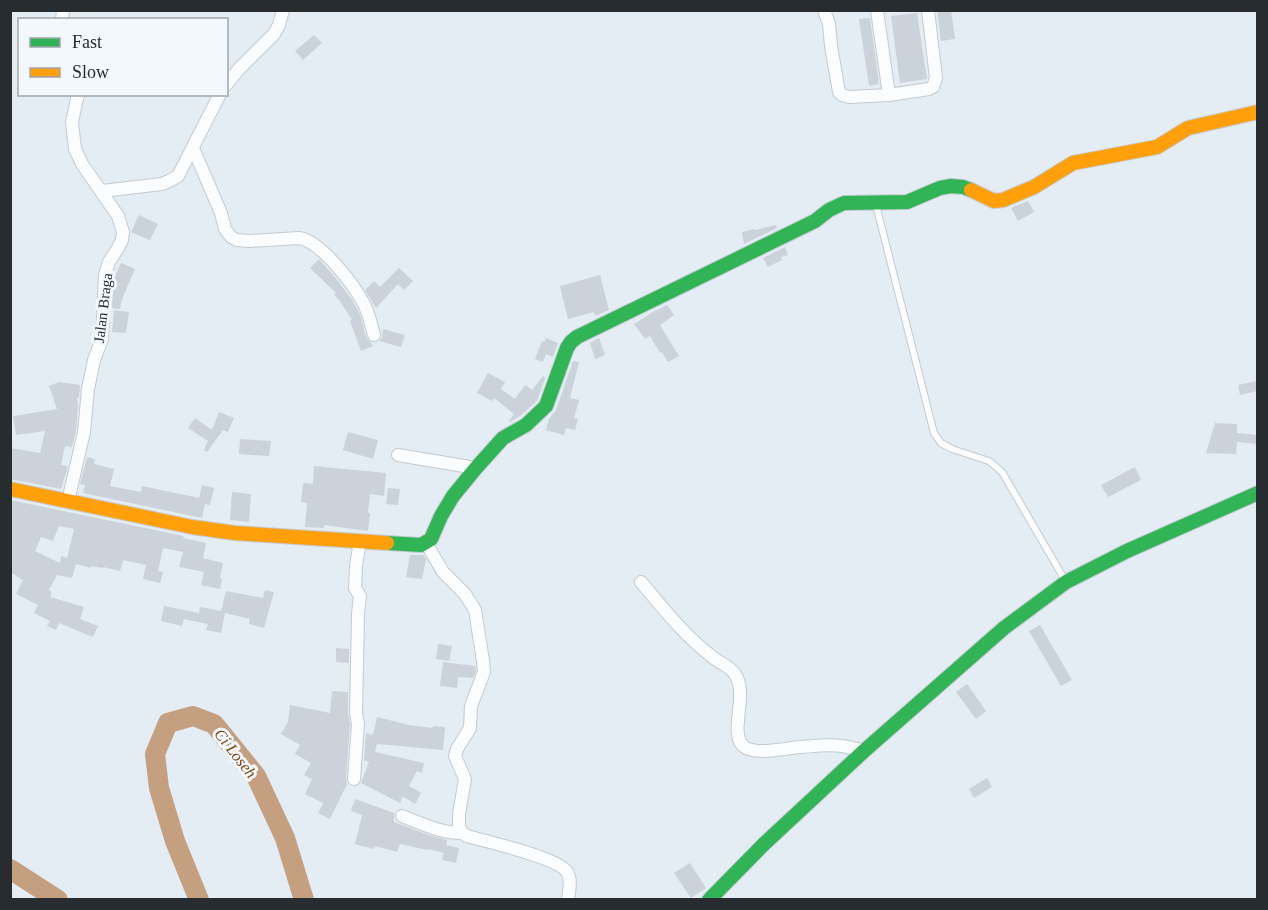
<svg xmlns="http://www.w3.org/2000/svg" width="1268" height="910" font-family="'Times New Roman',serif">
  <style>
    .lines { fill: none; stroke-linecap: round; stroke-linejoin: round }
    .river { stroke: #c5a080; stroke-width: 20 }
    .building { fill: #ccd2d9; fill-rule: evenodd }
    .lane-casing { stroke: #c4cad0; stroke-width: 8 }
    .street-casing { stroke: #c4cad0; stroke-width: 14 }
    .fast-casing { stroke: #c4cad0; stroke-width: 16 }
    .slow-casing { stroke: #c4cad0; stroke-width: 16 }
    .lane { stroke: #fbfcfd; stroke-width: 6 }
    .street { stroke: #fbfcfd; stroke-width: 12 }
    .fast { stroke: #30b455; stroke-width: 14 }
    .slow { stroke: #ff9f0a; stroke-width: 14 }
    .labels { text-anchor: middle; stroke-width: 6; stroke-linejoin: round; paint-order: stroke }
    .street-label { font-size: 15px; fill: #272c31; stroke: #f3f8fe }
    .water-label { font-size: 16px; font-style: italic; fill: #7c440a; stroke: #f3f8fe }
  </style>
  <rect width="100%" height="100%" fill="#e4ecf4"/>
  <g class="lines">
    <g class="river">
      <path d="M10,869L58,900"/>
      <path d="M199,900L175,841L159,788L155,754L168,723L193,716L214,724L256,776L285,838L304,900"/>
    </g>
  </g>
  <g class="building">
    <path d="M937,10H951L955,39L941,41Z"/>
    <path d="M917,13L927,79L900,83L891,16Z"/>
    <path d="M870,18L879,84L869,86L859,19Z"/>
    <path d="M314,35L322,43L303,60L295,51Z"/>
    <path d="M1028,201L1034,212L1018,221L1011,208Z"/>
    <path d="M139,215L158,224L150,240L131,232Z"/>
    <path d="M776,225L777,228L744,244L742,232L754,229L755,230Z"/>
    <path d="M785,247L788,255L781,257L782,260L768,267L763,258Z"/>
    <path d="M319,259L338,281L352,300L360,314L366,337L373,346L361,351L350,321L352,320L340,301L334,294L336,293L310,268Z"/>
    <path d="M121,263L135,269L122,299L120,309L112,308L113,281Z"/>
    <path d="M399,268L413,281L404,290L398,284L376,308L365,290L374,281L380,287Z"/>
    <path d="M600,275L609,310L595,316L594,312L568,319L560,286Z"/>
    <path d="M667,305L674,315L660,325L679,356L668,362L662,352L660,353L650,336L645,339L634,324L653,312Z"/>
    <path d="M114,310L129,312L126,333L112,332Z"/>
    <path d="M383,329L405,335L401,347L379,341L382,338Z"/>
    <path d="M546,338L558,343L553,357L546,354L543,362L535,359L542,341L544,342Z"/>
    <path d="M599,338L605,355L595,359L590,343Z"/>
    <path d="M573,361L579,362L570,398L579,400L574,418L578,419L575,430L566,428L564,435L546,430L549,419L556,410Z"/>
    <path d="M488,373L505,382L501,389L515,399L525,385L532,390L543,376L545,378L537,401L520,416L510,422L509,421L514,414L494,398L492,401L477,393Z"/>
    <path d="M1257,381V391L1240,395L1238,385Z"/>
    <path d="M59,382L80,385L79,398H77L78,406L76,431L72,447L65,446L61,465L68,466L61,489L10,479V448L40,453L45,431L16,435L13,416L57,409L49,386Z"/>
    <path d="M219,412L234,418L228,432L223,430L207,452L204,450L208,441L188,428L195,418L212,430Z"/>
    <path d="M1215,423L1237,424V433L1257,435V444L1237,442L1236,454L1206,453Z"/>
    <path d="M348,432L378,440L373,459L343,450Z"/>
    <path d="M240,439L271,441L269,456L239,454Z"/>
    <path d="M87,457L95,459L94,464L114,469L110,486L141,492L142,486L199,498L202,485L214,488L210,505L205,504L202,518L83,493L85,485L80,484Z"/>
    <path d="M314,466L386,473L384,496L370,494L368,513H370L368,531L324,525V528L305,527L307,503L301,502L303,483L313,484Z"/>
    <path d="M1135,467L1141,480L1108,497L1101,485Z"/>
    <path d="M388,488L400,489L398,505L386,504Z"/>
    <path d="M232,492L251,494L249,522L230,520Z"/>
    <path d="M10,500L184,536L183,538L206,543L203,558L223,563L220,578L222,579L220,589L201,585L204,572L179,567L183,552L163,548L158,571L163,572L160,583L143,579L146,565L123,560L120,571L103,567V568L91,566V568L76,564L72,578L57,575L49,590L52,592L50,597L84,607L80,619L98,626L93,637L59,623L56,630L47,626L50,621L34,613L38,605L16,594L23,580L10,572ZM59,526L74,529L67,558L61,556L60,563L35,551L41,537L53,541Z"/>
    <path d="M410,555H423L426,559L422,579L406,577Z"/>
    <path d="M265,590L274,592L264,628L249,624L250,619L225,613L221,633L206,630L208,624L184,619L182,626L161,621L164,606L199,613L200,607L221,611L226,591L263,598Z"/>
    <path d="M1040,625L1072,680L1061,686L1029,631Z"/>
    <path d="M438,644L452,646L449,661L436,659Z"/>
    <path d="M336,648L349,649V663L336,662Z"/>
    <path d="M443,662L475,666L476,671L473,678L458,677L457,688L440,686Z"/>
    <path d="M967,684L986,711L976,719L956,692Z"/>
    <path d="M332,691L348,692V713L350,724L346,778L347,784L330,819L318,813L323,803L305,794L312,779L304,775L311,763L295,754L300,745L281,734L288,722L290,705L330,713Z"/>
    <path d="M377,717L409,725L432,728L433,726L445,727L443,750L377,744L375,752L424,763L422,773L417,771L409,786L421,793L415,804L404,797H402L400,803L361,783L369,762L364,760L366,733L373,735Z"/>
    <path d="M987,778L992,787L974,798L969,789Z"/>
    <path d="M355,799L394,813V822L429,835L447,840L446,845L459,848L456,863L442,860L444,853L428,849V850L400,844L397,852L375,846L374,849L355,844L362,815L351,811Z"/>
    <path d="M690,863L706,888L691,898L674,873Z"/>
  </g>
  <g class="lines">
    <g class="lane-casing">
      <path id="lane" d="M876,205L934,433L941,443L952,449L989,461L1002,472L1066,582"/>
    </g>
    <g class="street-casing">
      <g id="street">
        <path d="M824,10L829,24L831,46L839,92L842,95L849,97L889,95L929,89L933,87L936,78L928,10"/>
        <path d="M877,10L889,95"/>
        <path d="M62,20L63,10"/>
        <path d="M226,85L238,70L274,34L279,25L283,10"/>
        <path d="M193,148L221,213L225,229L231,237L237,240L249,241L299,238C321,241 354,285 364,304C369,313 371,325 374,335"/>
        <path d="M102,191L162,184L171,180L178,176L220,94"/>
        <path d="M398,455L476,468"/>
        <path d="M68,501L84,432L88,389L94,360L102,339L105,275L109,262L118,248L122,240L123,232L118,216L82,164L75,149L72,122L78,94"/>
        <path d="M426,543L443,572L465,594L475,610L483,661L484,672L471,706L470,728L457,749L455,756L465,779L459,814V827L462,833L467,836C485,841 559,858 567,872C572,880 569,891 568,900"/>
        <path d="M641,582C663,608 683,634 710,655C717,662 730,666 735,674C738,679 740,687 740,692C742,707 730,740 746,748C760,755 786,748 801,747C814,746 829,744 842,746C850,747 857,749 864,751"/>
        <path d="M354,779L358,724L356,713L358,614L360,596L355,588L356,566L360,541"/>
        <path d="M402,816C422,824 441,833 462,833"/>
      </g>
    </g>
    <g class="fast-casing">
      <g id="fast">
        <path d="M387,543L421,545L431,539L441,516L453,496L476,468L503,438L526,425L546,406L567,348L571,342L577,337L815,221L829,210L844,203L907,202L940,188L951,186L963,187L971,190"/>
        <path d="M709,900L764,844L864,751L1004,628L1066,582L1127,551L1258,493"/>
      </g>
    </g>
    <g class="slow-casing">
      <g id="slow">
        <path d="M971,190L994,201L1003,200L1034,187L1073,163L1157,147L1188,128L1258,112"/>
        <path d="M10,489L192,527L235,533L387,543"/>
      </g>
    </g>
    <use href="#lane" class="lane"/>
    <use href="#street" class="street"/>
    <use href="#fast" class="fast"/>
    <use href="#slow" class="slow"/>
  </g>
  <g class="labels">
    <g class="street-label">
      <text transform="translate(103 308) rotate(-83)" y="5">Jalan Braga</text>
    </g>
    <g class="water-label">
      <text transform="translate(236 753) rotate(52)" y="6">Ci Loseh</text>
    </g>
  </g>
  <rect width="1268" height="910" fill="none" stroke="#272c31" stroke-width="24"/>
  <rect x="18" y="18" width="210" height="78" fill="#f3f8fe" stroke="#a1a6ac" stroke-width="1.5"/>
  <rect x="30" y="38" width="30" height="9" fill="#30b455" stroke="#a1a6ac" stroke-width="1.5"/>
  <text x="72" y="48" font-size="18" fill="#272c31">Fast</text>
  <rect x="30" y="68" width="30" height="9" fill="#ff9f0a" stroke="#a1a6ac" stroke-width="1.5"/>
  <text x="72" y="78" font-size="18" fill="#272c31">Slow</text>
</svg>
